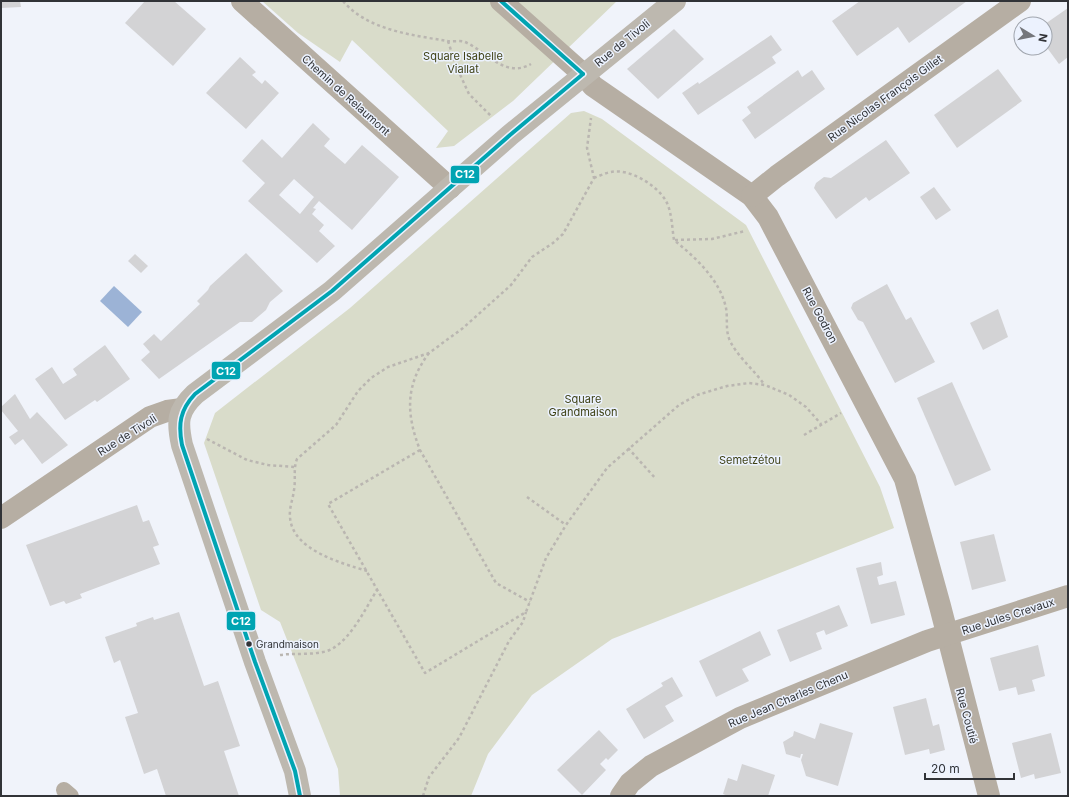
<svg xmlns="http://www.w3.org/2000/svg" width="1069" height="797" font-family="Inter,sans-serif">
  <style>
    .green { fill: #d9dcca }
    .water { fill: #9cb3d6 }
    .building { fill: #d3d3d5; fill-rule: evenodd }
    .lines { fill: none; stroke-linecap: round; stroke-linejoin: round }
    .path { stroke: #bab6b1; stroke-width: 2.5; stroke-dasharray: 3 3; stroke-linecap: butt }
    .lane { stroke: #b6aea3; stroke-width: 16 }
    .street { stroke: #b6aea3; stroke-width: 22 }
    .secondary { stroke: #bdb8af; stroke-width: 22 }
    .bus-1-casing { stroke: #ecf2fe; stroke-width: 7 }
    .bus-1 { stroke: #00a4b2; stroke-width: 4 }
    .bus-dot { fill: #313337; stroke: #ecf2fe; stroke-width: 1.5 }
    .labels { text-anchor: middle; stroke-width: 3; stroke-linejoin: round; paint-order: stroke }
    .bus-label { font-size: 10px; fill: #313337; stroke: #ecf2fe; text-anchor: start }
    .street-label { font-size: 11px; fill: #313337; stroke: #ecf2fe }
    .park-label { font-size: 11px; fill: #3f4216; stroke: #ecf2fe }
    .line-badge { stroke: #ecf2fe; stroke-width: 1.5 }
    .badge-label { font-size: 11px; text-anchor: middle; font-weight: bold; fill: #fff }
  </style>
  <rect width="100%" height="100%" fill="#f0f3fa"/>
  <g class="green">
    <path d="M262,1H617L513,101L454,146L436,148L448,131L352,40L340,62L298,33Z"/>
    <path d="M584,111L602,119L746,225L880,487L894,528L612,639L532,695L488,754L471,796H340L338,769L280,622L261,610L204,443L215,413L350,308L571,113Z"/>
  </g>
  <path class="water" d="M114,286L142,312L128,327L100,301Z"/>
  <g class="building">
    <path d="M1,1H20L21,7L1,8Z"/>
    <path d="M145,1H174L206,29L173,66L125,23Z"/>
    <path d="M860,1H967L909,43L898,27L857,56L832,21Z"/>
    <path d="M1068,8V57L1059,64L1045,45V24Z"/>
    <path d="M674,29L704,59L658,99L627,69Z"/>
    <path d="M771,35L782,50L772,57L776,63L698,115L682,93L698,82L699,84Z"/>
    <path d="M240,57L256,72L252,75L262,84L265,80L279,93L246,129L206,93Z"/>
    <path d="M998,69L1022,101L957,148L934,115Z"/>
    <path d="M798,70L802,77L812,70L825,89L755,139L742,120L751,113L747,107Z"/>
    <path d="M313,123L330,139L324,146L345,164L362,145L399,177L352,230L319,201L313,208L316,209L312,214L324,225L319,231L335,246L317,263L248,201L265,183L242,161L262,139L282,158ZM294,179L314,197L300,214L279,195Z"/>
    <path d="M886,140L910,173L869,201L866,197L836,219L814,188L816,183L824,177L831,178Z"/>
    <path d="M934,187L951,210L936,220L920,197Z"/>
    <path d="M246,253L283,291L270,302L266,310L252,322H240L159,379L141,360L150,352L143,344L154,334L161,341L200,304L197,301L208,290L210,286Z"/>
    <path d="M135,254L148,266L141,273L128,261Z"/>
    <path d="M887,284L906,320L911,317L935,362L895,383L863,322L858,320L851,308L853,303Z"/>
    <path d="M998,309L1008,337L983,350L970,323Z"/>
    <path d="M105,345L130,379L97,402L95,400L65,420L35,379L52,367L63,384L77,375L73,369Z"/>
    <path d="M952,382L991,470L955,486L917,398Z"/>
    <path d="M15,394L30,419L37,412L68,445L42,464L23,439L15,445L9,437L18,431L1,410V407Z"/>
    <path d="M137,505L143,522L149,520L159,545L153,547L160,564L80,594L82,598L66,604L64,601L50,606L26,545Z"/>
    <path d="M994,534L1006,581L972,590L960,542Z"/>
    <path d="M881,562L883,575L877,577L879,585L896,581L905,615L871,624L856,568Z"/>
    <path d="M839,605L848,626L826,635L824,630L816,633L822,649L790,662L777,630Z"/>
    <path d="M179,612L204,686L218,681L240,746L224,751L239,796H166L157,769L144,774L125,717L138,713L120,660L114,663L105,637L137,626L136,623L153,617L154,620Z"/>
    <path d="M760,631L771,655L742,669L749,681L716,697L699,661Z"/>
    <path d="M1038,645L1045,676L1032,680L1035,691L1018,695L1016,687L999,691L990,658Z"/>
    <path d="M672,677L683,696L665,706L674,721L644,739L626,709L663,686L661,683Z"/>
    <path d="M926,698L933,726L939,724L945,750L930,754L929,749L905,755L893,707Z"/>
    <path d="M820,723L853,733L838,786L806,776L801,760L803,754H801L800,758L786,754L783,742L793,736L794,731L815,739Z"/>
    <path d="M599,730L618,750L608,760L606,758L600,764L606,770L582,795L557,770Z"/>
    <path d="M1051,733L1061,773L1035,779L1034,774L1021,778L1012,743Z"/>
    <path d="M742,764L775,775L768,796H728L723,794L728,778L737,781Z"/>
  </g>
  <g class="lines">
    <g class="path">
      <path d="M343,1C367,30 412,35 447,41C452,42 460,40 465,42C486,51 505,79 531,64"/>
      <path d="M448,41L456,66L469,94L492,117"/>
      <path d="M594,178C599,176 605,173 611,172C629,168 657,185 666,201C672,212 672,228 674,240C696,258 720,280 726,308C728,319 725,330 730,341C738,357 754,370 764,384"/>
      <path d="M675,240L712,239L745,231"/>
      <path d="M429,353C405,385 406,414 420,450L496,583L530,602"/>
      <path d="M804,435L841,413"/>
      <path d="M207,439L247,460L268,465L294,467"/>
      <path d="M628,448L656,479"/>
      <path d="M420,450L328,504L425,673L526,612L546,558L566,525L607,468L679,405L697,395L727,386L749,383L765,385L789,395L806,407L821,424"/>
      <path d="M527,497L566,525"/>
      <path d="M367,571C341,563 292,550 290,517C289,508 293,499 294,490C296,479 293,469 297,459L336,425L358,391L371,378L388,367L429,353L463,328L511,285L532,257L553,243L563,234L594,178L587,148L591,118"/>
      <path d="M280,655C294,653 309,655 323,652C347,648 365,609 377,590"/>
      <path d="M423,796L429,777L459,738L509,641L523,622L526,612"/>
    </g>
    <path class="lane" d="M64,790L71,796"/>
    <g class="street">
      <path d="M242,1L450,188"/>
      <path d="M501,1L583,74L593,86L752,196L768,217L905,479L940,606L989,796"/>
      <path d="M752,196L777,176L1020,1"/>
      <path d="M1,518L150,417L167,411L182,409"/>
      <path d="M621,796L630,783L651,766L740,718L927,641L1068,596"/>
    </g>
    <path class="secondary" d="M300,796L295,771L255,662L182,445C177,422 177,411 195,394L332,291L510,135L675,1"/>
    <g class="bus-1-casing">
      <g id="bus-1">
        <path d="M501,1L583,74"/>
        <path d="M300,796L295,771L255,662L182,445C178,424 180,410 195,394L332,291L510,135L583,74"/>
      </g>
    </g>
    <use href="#bus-1" class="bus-1"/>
  </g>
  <circle class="bus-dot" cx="249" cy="644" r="3.5"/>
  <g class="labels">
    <g class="bus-label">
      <text x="256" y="648">Grandmaison</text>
    </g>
    <g class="street-label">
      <text transform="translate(622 43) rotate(-39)" y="4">Rue de Tivoli</text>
      <text transform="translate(346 95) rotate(42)" y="4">Chemin de Relaumont</text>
      <text transform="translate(885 98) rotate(-36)" y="4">Rue Nicolas François Gillet</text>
      <text transform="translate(820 315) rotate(62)" y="4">Rue Godron</text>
      <text transform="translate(127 435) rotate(-32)" y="4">Rue de Tivoli</text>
      <text transform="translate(1008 616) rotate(-18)" y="4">Rue Jules Crevaux</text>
      <text transform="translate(788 699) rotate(-23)" y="4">Rue Jean Charles Chenu</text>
      <text transform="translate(967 716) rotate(75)" y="4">Rue Coutié</text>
    </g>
    <g class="park-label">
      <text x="463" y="60">Square Isabelle<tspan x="463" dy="13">Viallat</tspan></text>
      <text x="583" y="403">Square<tspan x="583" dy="13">Grandmaison</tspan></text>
      <text x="750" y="464">Semetzétou</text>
    </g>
  </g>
  <g class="line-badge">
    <rect x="450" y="165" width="30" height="19" rx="4" fill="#00a4b2"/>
    <rect x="211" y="361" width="30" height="19" rx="4" fill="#00a4b2"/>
    <rect x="226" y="611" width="30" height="20" rx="4" fill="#00a4b2"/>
  </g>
  <g class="badge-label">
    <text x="465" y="178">C12</text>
    <text x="226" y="375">C12</text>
    <text x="241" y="625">C12</text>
  </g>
  <rect width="1069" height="797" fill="none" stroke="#313337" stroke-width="4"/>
  <g transform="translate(1033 36) rotate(100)"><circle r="19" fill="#ecf2fe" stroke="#a1a6ae"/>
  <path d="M0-3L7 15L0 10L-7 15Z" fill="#74767b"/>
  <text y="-6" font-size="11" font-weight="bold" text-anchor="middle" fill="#313337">N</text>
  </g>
  <path d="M925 773v6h89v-6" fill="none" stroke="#313337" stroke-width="2"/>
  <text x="931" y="773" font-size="12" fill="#313337" stroke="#ecf2fe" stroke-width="3" paint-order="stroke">20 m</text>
</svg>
